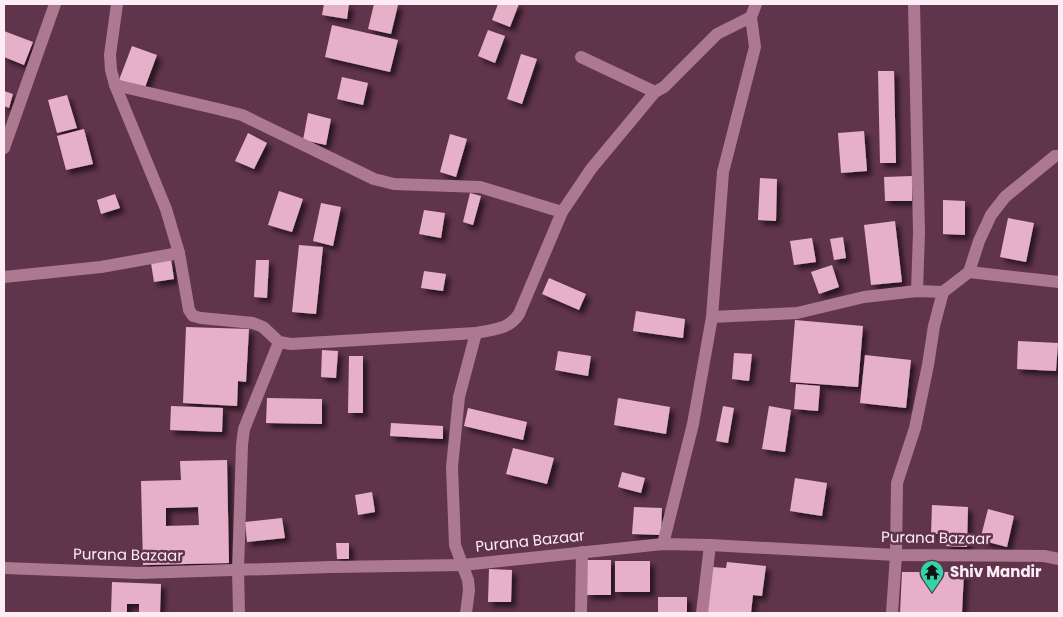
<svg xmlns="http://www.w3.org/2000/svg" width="1063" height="617" font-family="Poppins,sans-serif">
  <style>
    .building { fill: #e7b0c9; fill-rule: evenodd; filter: url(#shadow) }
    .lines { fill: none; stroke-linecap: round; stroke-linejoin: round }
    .minor { stroke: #ac7991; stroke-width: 12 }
    .tertiary { stroke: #ac7991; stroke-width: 12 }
    .labels { text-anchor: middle; stroke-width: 5; stroke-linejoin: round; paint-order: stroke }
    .street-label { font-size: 15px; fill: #fdecf3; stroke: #60344a }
    .poi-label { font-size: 15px; font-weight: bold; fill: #fdecf3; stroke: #60344a; text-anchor: start }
  </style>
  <defs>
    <filter id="shadow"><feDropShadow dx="4.5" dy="4.5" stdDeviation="2.5" flood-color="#0009"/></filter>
  </defs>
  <rect width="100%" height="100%" fill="#60344a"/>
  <g class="building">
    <path d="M324,4H349L347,19L322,15Z"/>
    <path d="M374,4H392L398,5L391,34L368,29Z"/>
    <path d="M498,4H519L510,27L492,20Z"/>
    <path d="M332,25L398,40L390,72L325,57Z"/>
    <path d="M488,30L505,36L495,63L478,56Z"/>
    <path d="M4,31L33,42L24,65L4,57Z"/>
    <path d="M132,46L157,55L144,90L119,80Z"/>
    <path d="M521,54L537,59L522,104L507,99Z"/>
    <path d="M878,71H894L896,163H880Z"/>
    <path d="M342,77L368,83L363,105L337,99Z"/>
    <path d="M4,91L13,94L9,108L4,106Z"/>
    <path d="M67,95L77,128L57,133L48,100Z"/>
    <path d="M308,113L331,119L326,145L303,140Z"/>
    <path d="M84,129L93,164L66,170L57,136Z"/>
    <path d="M864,131L867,171L841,173L838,133Z"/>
    <path d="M248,133L267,143L254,169L235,161Z"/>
    <path d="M450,134L467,139L456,177L440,172Z"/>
    <path d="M912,176V201H885L884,177Z"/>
    <path d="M760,178L777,179L776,221L758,220Z"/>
    <path d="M279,191L303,199L292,232L268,225Z"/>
    <path d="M470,193L481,196L473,225L463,222Z"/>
    <path d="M115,194L120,208L101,214L97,200Z"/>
    <path d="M943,200L965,201V235L943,234Z"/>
    <path d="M321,203L341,207L333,246L313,241Z"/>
    <path d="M424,210L445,213L441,238L419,234Z"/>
    <path d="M1008,218L1034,223L1026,262L1000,257Z"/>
    <path d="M895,221L902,282L871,285L864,225Z"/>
    <path d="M843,237L846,258L834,260L830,239Z"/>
    <path d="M812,238L816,262L794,265L790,241Z"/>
    <path d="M299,245L323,247L316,314L292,312Z"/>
    <path d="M171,259L174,279L154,282L151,263Z"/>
    <path d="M256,260H269L267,298L254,297Z"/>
    <path d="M832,265L839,287L819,294L811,272Z"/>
    <path d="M424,271L446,274L443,291L421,288Z"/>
    <path d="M549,278L586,294L579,310L542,294Z"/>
    <path d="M636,311L685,319L683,338L633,331Z"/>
    <path d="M795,320L863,326L858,387L790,382Z"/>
    <path d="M186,327L249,329L246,382L238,381L237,406L183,403Z"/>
    <path d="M1018,341L1058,343L1056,371L1017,369Z"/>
    <path d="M322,350L338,351L336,378L321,377Z"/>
    <path d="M558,351L591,356L588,376L555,370Z"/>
    <path d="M734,353L752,354L749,381L732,379Z"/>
    <path d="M865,355L911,360L906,408L860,403Z"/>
    <path d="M349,356H363V413H348Z"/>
    <path d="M796,384L820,386L818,411L794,409Z"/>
    <path d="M267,398L322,399V424L266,423Z"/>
    <path d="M618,398L670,407L666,434L614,425Z"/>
    <path d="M171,406L223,408L222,432L170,430Z"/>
    <path d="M723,406L734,408L728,443L716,441Z"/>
    <path d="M769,406L791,410L785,452L762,449Z"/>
    <path d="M468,408L527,422L523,440L464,426Z"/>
    <path d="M391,423L443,426V439L390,436Z"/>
    <path d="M513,448L554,458L547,484L506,474Z"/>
    <path d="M227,460L229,563L143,565L141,481L181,480L180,461ZM198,507L199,525L166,526V508Z"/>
    <path d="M622,472L645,478L641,493L618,487Z"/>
    <path d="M795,478L827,483L822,516L790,511Z"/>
    <path d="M372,492L375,512L358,515L355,495Z"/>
    <path d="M932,505L968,507L967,547L946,546L947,534H931Z"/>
    <path d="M634,507L662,508L661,535L632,534Z"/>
    <path d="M988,509L1014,516L1007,547L980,540Z"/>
    <path d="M282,518L285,538L247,542L245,522Z"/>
    <path d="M336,543H349V559H337Z"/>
    <rect x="587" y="560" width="24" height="35"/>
    <rect x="615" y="561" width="35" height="31"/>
    <path d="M727,562L766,566L762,596L753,595L751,613H707L712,567L726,568Z"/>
    <path d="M489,569L512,570L511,602H488Z"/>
    <path d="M902,572H964L962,613H900Z"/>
    <path d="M112,582L161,584L160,613H139V604H127V613H111Z"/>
    <rect x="658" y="597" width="29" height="16"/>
  </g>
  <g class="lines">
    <g class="minor">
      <path d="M117,4L110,55L111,70L115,85L166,209L179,253L189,310L193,316L201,318L253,323L263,327L279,342L291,344L476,333L459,397L452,467L455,545L468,580L469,590L466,613"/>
      <path d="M914,4L919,232L917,291"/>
      <path d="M581,57L655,92"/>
      <path d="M115,85L218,109L242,115L374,179L394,184L480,187L562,212"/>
      <path d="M4,148L55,4"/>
      <path d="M969,272L1059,282"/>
      <path d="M4,277L101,267L179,253"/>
      <path d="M712,317L797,313L864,297L917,291L943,292L969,272L979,241L991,215L1005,197L1055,156H1059"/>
      <path d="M476,333C494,329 508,330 519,314L562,212L591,169L655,92L664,87L717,34L751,17"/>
      <path d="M663,544L693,424L712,317L723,172L755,47L751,17L756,4"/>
      <path d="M239,613L238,570L242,445L244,429L279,342"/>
      <path d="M581,613L582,552"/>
      <path d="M702,613L710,545"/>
      <path d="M892,613L896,555L897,483L915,428L928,365L934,326L943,292"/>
    </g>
    <path class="tertiary" d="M4,568L138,573L331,567L463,565L663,544L710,545L896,555L1044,556L1059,559"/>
  </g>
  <defs>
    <g id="temple-pin" transform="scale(1.25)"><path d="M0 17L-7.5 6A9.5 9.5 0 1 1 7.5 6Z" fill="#31d4a9" stroke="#60344a"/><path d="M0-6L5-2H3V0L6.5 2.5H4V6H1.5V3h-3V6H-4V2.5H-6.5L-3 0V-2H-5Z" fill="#111"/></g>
  </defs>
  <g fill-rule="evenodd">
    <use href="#temple-pin" x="932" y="572"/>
  </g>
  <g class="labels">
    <g class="street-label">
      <text transform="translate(936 538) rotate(1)" y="5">Purana Bazaar</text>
      <text transform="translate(530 541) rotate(-6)" y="5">Purana Bazaar</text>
      <text transform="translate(128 555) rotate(1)" y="5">Purana Bazaar</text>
    </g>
    <g class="poi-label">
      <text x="950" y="577">Shiv Mandir</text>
    </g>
  </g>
  <rect width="1063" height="617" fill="none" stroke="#fdecf3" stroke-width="10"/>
</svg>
